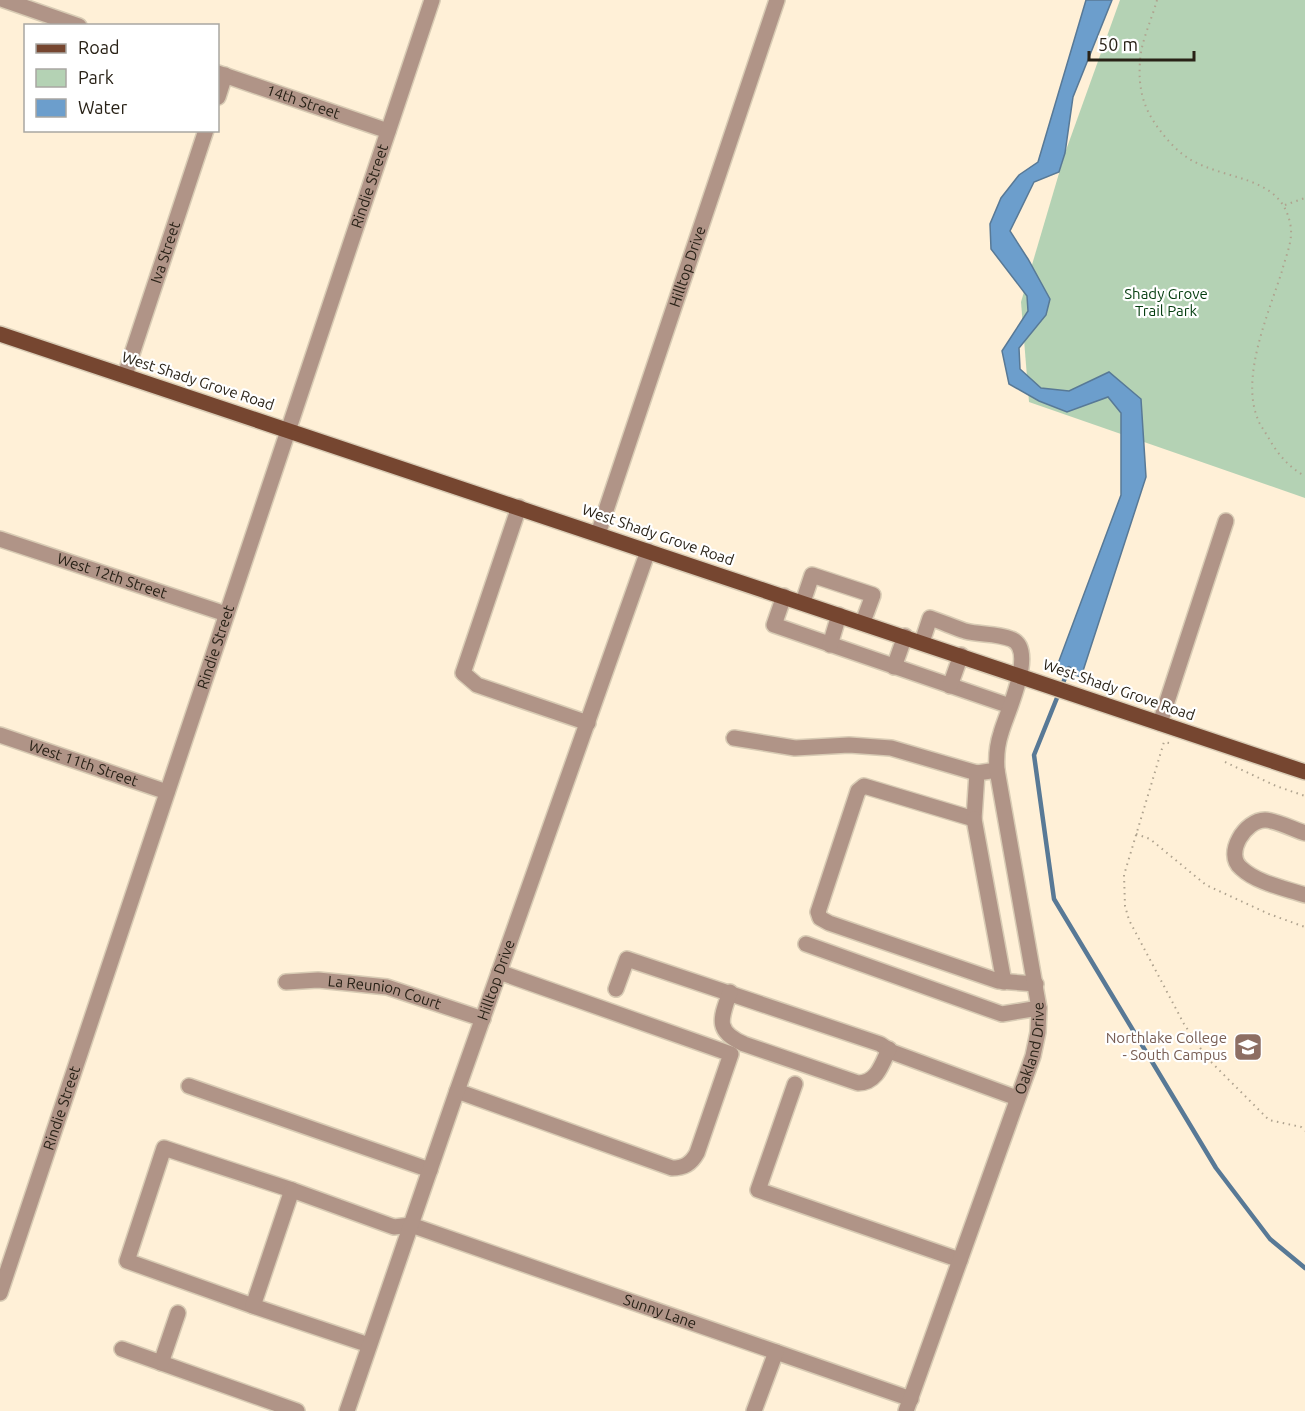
<svg xmlns="http://www.w3.org/2000/svg" width="1305" height="1411" font-family="Ubuntu,sans-serif">
  <style>
    .green { fill: #b4d2b4 }
    .water { fill: #6c9ecc; stroke: #587996; stroke-width: 1.5 }
    .lines { fill: none; stroke-linecap: round; stroke-linejoin: round }
    .stream { stroke: #587996; stroke-width: 4.5 }
    .minor-casing { stroke: #d8cbb4; stroke-width: 18 }
    .major-casing { stroke: #d8cbb4; stroke-width: 18 }
    .path { stroke: #afa38f; stroke-width: 2; stroke-dasharray: 1.5 4.5; stroke-linecap: butt }
    .minor { stroke: #b09487; stroke-width: 15 }
    .major { stroke: #764630; stroke-width: 15 }
    .labels { text-anchor: middle; stroke-width: 4.5; stroke-linejoin: round; paint-order: stroke }
    .street-label { font-size: 15px; fill: #292217; stroke: #fff }
    .park-label { font-size: 15px; fill: #033c0e; stroke: #fff }
    .education-label { font-size: 15px; fill: #785e54; stroke: #fff; text-anchor: end }
  </style>
  <rect width="100%" height="100%" fill="#fff0d7"/>
  <path class="green" d="M1120,0H1305V498L1029,402L1021,302L1065,153Z"/>
  <path class="water" d="M1086,0H1112L1073,97L1065,153L1059,172L1034,182L1010,231L1028,259L1050,299L1046,315L1019,348L1020,369L1041,388L1069,391L1109,372L1141,399L1146,477L1081,677L1056,669L1121,495V413L1108,397L1067,412L1039,401L1009,384L1002,351L1028,311L1027,296L991,249L990,224L1001,198L1019,175L1038,162Z"/>
  <g class="lines">
    <path class="stream" d="M1069,668L1034,755L1054,899L1216,1168L1270,1239L1305,1268"/>
    <g class="minor-casing">
      <g id="minor">
        <path d="M4,0L79,26"/>
        <path id="s1" d="M218,73L388,131"/>
        <path d="M218,97L225,75"/>
        <path id="s2" d="M125,375L206,130"/>
        <path d="M519,507L463,673L477,685L588,723"/>
        <path id="s3" d="M598,534L777,0"/>
        <path id="s4" d="M0,539L226,614"/>
        <path d="M784,596L774,625L1010,706"/>
        <path d="M803,602L812,575L873,595L863,622"/>
        <path d="M830,645L839,615"/>
        <path d="M894,667L905,636"/>
        <path d="M950,686L961,655"/>
        <path d="M1160,723L1226,521"/>
        <path id="s5" d="M0,735L167,792"/>
        <path d="M734,738L795,748L849,745L891,748L977,773"/>
        <path d="M997,770L977,773L974,819L864,786L858,791L818,912L820,918L829,923L998,981L1036,984"/>
        <path d="M974,819L1004,982"/>
        <path d="M1305,833C1295,830 1275,820 1265,820C1245,820 1224,854 1241,868C1257,883 1284,888 1305,895"/>
        <path d="M806,944L1002,1014L1039,1008"/>
        <path id="s6" d="M286,982L318,980L387,987L483,1019"/>
        <path d="M616,989L627,959L880,1044L892,1052L1017,1098"/>
        <path d="M730,992C721,1018 714,1031 744,1044L858,1083C877,1083 882,1064 889,1049"/>
        <path d="M795,1084L758,1190L960,1260"/>
        <path d="M189,1086L430,1170"/>
        <path d="M457,1091L672,1168C684,1168 691,1164 697,1153L731,1054L499,972"/>
        <path id="s7" d="M0,1293L432,0"/>
        <path d="M253,1306L127,1261L164,1148L292,1190"/>
        <path id="s8" d="M369,1345L253,1306L292,1190L394,1227L411,1225L911,1399"/>
        <path d="M122,1349L297,1411"/>
        <path d="M161,1363L178,1313"/>
        <path id="s9" d="M347,1411L457,1091L648,551"/>
        <path d="M754,1411L776,1352"/>
        <path id="s10" d="M906,1411L1033,1056L1038,1032L1039,1008L997,770C996,757 997,745 1001,733C1006,714 1038,649 1011,639C996,633 980,635 965,631C953,627 942,622 930,618L922,642"/>
      </g>
    </g>
    <g class="major-casing">
      <path id="major" d="M0,334L1305,772"/>
    </g>
    <g class="path">
      <path d="M1157,0C1152,19 1141,41 1140,61C1138,88 1143,108 1159,129C1167,140 1177,151 1188,158C1223,181 1280,174 1290,223C1294,239 1286,255 1282,271C1269,312 1241,375 1257,417C1259,424 1264,430 1268,437C1277,453 1288,467 1305,476"/>
      <path d="M1285,205L1305,198"/>
      <path d="M1169,743L1164,742L1124,875L1125,906L1129,920L1184,1024L1207,1058L1269,1120L1301,1127L1305,1131"/>
      <path d="M1225,762L1276,786L1305,796"/>
      <path d="M1136,834L1150,839L1206,885L1269,914L1305,927"/>
    </g>
    <use href="#minor" class="minor"/>
    <use href="#major" class="major"/>
  </g>
  <defs>
    <g id="university-square" transform="scale(1.5)"><rect x="-9" y="-9" width="18" height="18" rx="4" fill="#8d6e63" stroke="#fff"/><path d="M0-5L7-2L0 1L-7-2ZM-4 1L0 2.5L4 1V4Q0 6-4 4Z" fill="#fff"/></g>
  </defs>
  <g fill-rule="evenodd">
    <use href="#university-square" x="1248" y="1047"/>
  </g>
  <g class="labels">
    <g class="street-label">
      <text dy="5" stroke="none"><textPath href="#s1" startOffset="90">14th Street</textPath></text>
      <text dy="5" stroke="none"><textPath href="#s7" startOffset="1167">Rindie Street</textPath></text>
      <text dy="5" stroke="none"><textPath href="#s2" startOffset="129">Iva Street</textPath></text>
      <text dy="5" stroke="none"><textPath href="#s3" startOffset="282">Hilltop Drive</textPath></text>
      <text transform="translate(198 381) rotate(18)" y="5">West Shady Grove Road</text>
      <text transform="translate(658 535) rotate(19)" y="5">West Shady Grove Road</text>
      <text dy="5" stroke="none"><textPath href="#s4" startOffset="118">West 12th Street</textPath></text>
      <text dy="5" stroke="none"><textPath href="#s7" startOffset="681">Rindie Street</textPath></text>
      <text transform="translate(1119 690) rotate(19)" y="5">West Shady Grove Road</text>
      <text dy="5" stroke="none"><textPath href="#s5" startOffset="88">West 11th Street</textPath></text>
      <text dy="5" stroke="none"><textPath href="#s9" startOffset="456">Hilltop Drive</textPath></text>
      <text dy="5" stroke="none"><textPath href="#s6" startOffset="100">La Reunion Court</textPath></text>
      <text dy="5" stroke="none"><textPath href="#s10" startOffset="384">Oakland Drive</textPath></text>
      <text dy="5" stroke="none"><textPath href="#s7" startOffset="195">Rindie Street</textPath></text>
      <text dy="5" stroke="none"><textPath href="#s8" startOffset="634">Sunny Lane</textPath></text>
    </g>
    <g class="park-label">
      <text x="1166" y="299">Shady Grove<tspan x="1166" dy="17">Trail Park</tspan></text>
    </g>
    <g class="education-label">
      <text x="1227" y="1043">Northlake College<tspan x="1227" dy="17">- South Campus</tspan></text>
    </g>
  </g>
  <rect x="24" y="24" width="195" height="108" fill="#ffffff" stroke="#a9a7a2" stroke-width="1.5"/>
  <rect x="36" y="44" width="30" height="9" fill="#764630" stroke="#a9a7a2" stroke-width="1.5"/>
  <text x="78" y="54" font-size="18" fill="#292217">Road</text>
  <rect x="36" y="69" width="30" height="18" fill="#b4d2b4" stroke="#a9a7a2" stroke-width="1.5"/>
  <text x="78" y="84" font-size="18" fill="#292217">Park</text>
  <rect x="36" y="99" width="30" height="18" fill="#6c9ecc" stroke="#a9a7a2" stroke-width="1.5"/>
  <text x="78" y="114" font-size="18" fill="#292217">Water</text>
  <path d="M1089 51v9h105v-9" fill="none" stroke="#292217" stroke-width="3"/>
  <text x="1098" y="51" font-size="18" fill="#292217" stroke="#ffffff" stroke-width="4.5" paint-order="stroke">50 m</text>
</svg>
